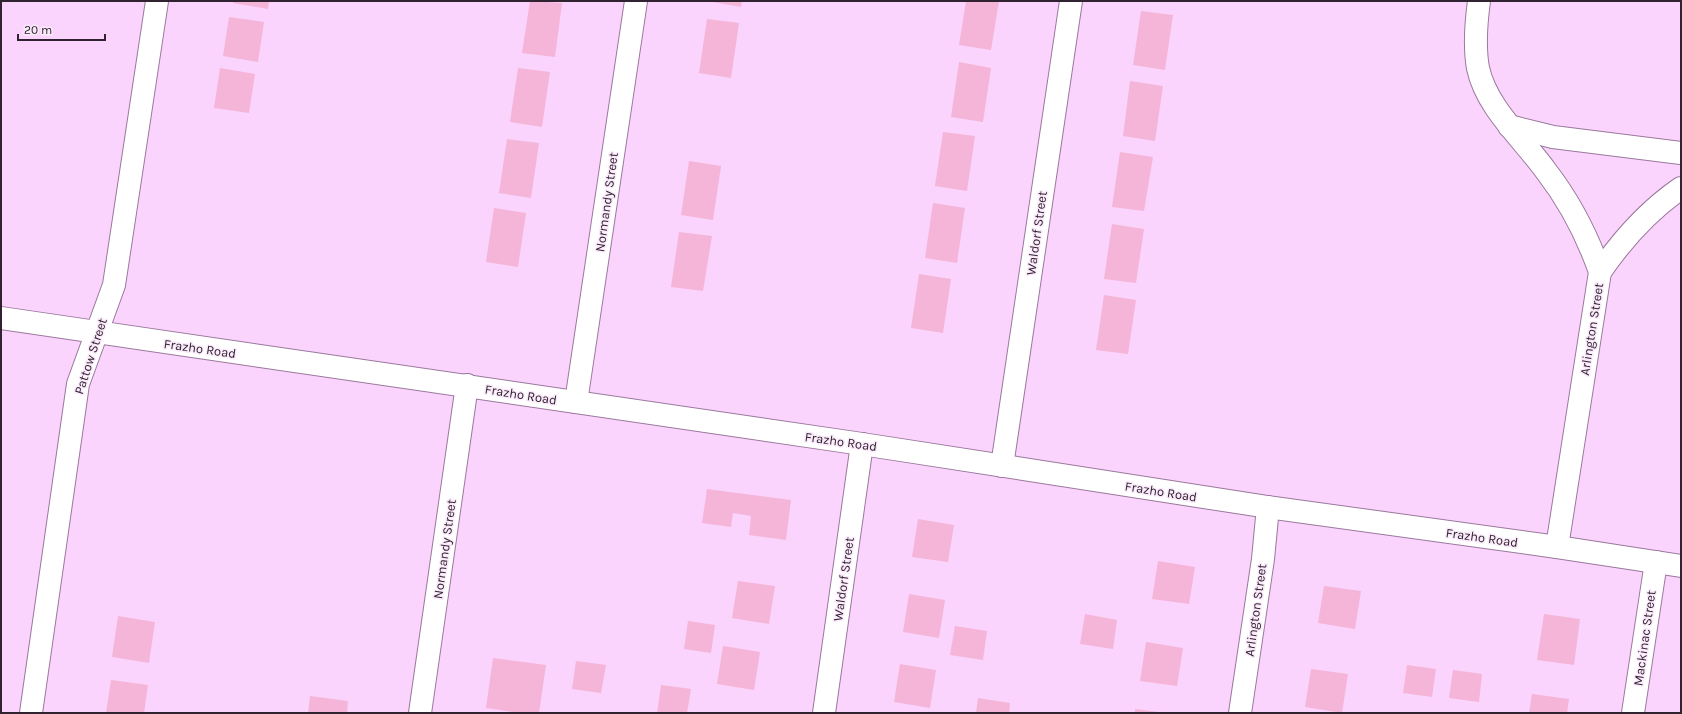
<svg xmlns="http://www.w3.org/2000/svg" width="1682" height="714" font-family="Karla,sans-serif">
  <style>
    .building { fill: #f4b5d8 }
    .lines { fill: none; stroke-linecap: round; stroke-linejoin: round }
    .minor-casing { stroke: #9a789c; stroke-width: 24 }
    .tertiary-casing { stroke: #9a789c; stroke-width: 24 }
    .minor { stroke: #fff; stroke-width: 22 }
    .tertiary { stroke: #fff; stroke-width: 22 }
    .labels { text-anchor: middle; stroke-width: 3; stroke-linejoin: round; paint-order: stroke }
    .street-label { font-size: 13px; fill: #302231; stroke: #faeafa }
  </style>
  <rect width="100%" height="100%" fill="#fad4fc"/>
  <g class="building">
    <path d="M233,1H269L268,9L233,3Z"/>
    <path d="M530,1L562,3L555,57L522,53Z"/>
    <path d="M707,1H742L741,7Z"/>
    <path d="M966,1H999L991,50L959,45Z"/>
    <path d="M1141,11L1173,15L1165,70L1133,65Z"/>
    <path d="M229,17L264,22L258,62L223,56Z"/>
    <path d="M707,19L739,23L731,78L699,73Z"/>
    <path d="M959,62L991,68L983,122L951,117Z"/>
    <path d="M220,68L255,74L249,113L214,108Z"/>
    <path d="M518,68L550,72L542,127L510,122Z"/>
    <path d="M1130,81L1163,86L1155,141L1123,136Z"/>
    <path d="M943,132L975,136L967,191L935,186Z"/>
    <path d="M507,139L539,143L531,198L499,193Z"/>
    <path d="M1120,152L1153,157L1144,211L1112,207Z"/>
    <path d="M689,161L721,166L713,220L681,215Z"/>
    <path d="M933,203L965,208L957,263L925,258Z"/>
    <path d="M494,208L526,213L518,267L486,262Z"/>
    <path d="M1112,224L1144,229L1136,283L1104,279Z"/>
    <path d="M679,232L712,236L703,291L671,287Z"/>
    <path d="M919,274L951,279L943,333L911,328Z"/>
    <path d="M1104,295L1136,300L1128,354L1096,350Z"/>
    <path d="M707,489L791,500L786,540L749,535L751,516L733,513L731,527L702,523Z"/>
    <path d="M918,519L954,525L948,562L912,557Z"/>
    <path d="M1158,561L1195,567L1189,604L1152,599Z"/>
    <path d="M738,581L775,586L769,624L732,618Z"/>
    <path d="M1324,586L1361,591L1355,629L1318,623Z"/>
    <path d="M909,594L945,600L939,638L903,632Z"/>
    <path d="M1085,614L1117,620L1113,649L1080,644Z"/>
    <path d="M1544,614L1580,619L1574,665L1537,660Z"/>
    <path d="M118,616L155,622L149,663L112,657Z"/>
    <path d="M688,621L715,625L711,653L684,649Z"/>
    <path d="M955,626L987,631L983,660L950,655Z"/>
    <path d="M1146,642L1183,648L1177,686L1140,681Z"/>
    <path d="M723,646L760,652L754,690L717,684Z"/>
    <path d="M493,658L546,665L539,713H520L486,708Z"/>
    <path d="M576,661L606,665L601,693L572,689Z"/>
    <path d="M900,664L936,670L930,708L894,702Z"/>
    <path d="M1407,665L1436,669L1432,697L1403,693Z"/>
    <path d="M1311,669L1348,674L1342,713L1305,707Z"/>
    <path d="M1453,670L1482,674L1479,702L1449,698Z"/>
    <path d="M111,680L148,685L144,713H106Z"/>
    <path d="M661,685L691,689L687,713H657Z"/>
    <path d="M1532,694L1569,699L1567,713H1529Z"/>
    <path d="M310,696L348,701L347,713H308Z"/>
    <path d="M978,698L1010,703L1009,713H976Z"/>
    <path d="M1135,709L1159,712V713H1135Z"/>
  </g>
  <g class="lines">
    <g class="minor-casing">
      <g id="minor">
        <path d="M1479,1C1476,23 1474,46 1478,68C1486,107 1523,139 1546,171C1570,202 1587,235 1600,272L1557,547"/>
        <path d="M1509,126L1553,137L1681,153"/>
        <path d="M1600,272C1622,240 1649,210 1681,188"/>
        <path d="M576,402L636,1"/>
        <path d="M1002,466L1071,1"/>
        <path d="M31,713L78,384L114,285L157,1"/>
        <path d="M420,713L467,385"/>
        <path d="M824,713L862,444"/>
        <path d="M1240,713L1263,559L1268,507"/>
        <path d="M1633,713L1656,562"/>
      </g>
    </g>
    <g class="tertiary-casing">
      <path id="tertiary" d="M1,318L862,444L1268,507L1557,547L1681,566"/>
    </g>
    <use href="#minor" class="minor"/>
    <use href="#tertiary" class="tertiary"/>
  </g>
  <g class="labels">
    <g class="street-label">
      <text transform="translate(606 202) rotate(-82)" y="5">Normandy Street</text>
      <text transform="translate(1036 233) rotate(-82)" y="5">Waldorf Street</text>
      <text transform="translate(1591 329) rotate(-81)" y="5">Arlington Street</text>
      <text transform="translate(200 348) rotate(8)" y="5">Frazho Road</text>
      <text transform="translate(90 356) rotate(-72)" y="5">Pattow Street</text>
      <text transform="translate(521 394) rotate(9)" y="5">Frazho Road</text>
      <text transform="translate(841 441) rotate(8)" y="5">Frazho Road</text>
      <text transform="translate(1161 491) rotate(9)" y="5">Frazho Road</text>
      <text transform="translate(1482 537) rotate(8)" y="5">Frazho Road</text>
      <text transform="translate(444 549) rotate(-82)" y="5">Normandy Street</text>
      <text transform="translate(843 579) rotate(-82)" y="5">Waldorf Street</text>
      <text transform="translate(1255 610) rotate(-82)" y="5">Arlington Street</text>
      <text transform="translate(1644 638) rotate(-82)" y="5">Mackinac Street</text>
    </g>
  </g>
  <rect width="1682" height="714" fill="none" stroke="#302231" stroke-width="4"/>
  <path d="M18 34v6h87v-6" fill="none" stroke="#302231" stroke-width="2"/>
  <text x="24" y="34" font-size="12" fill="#302231" stroke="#faeafa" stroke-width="3" paint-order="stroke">20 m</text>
</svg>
